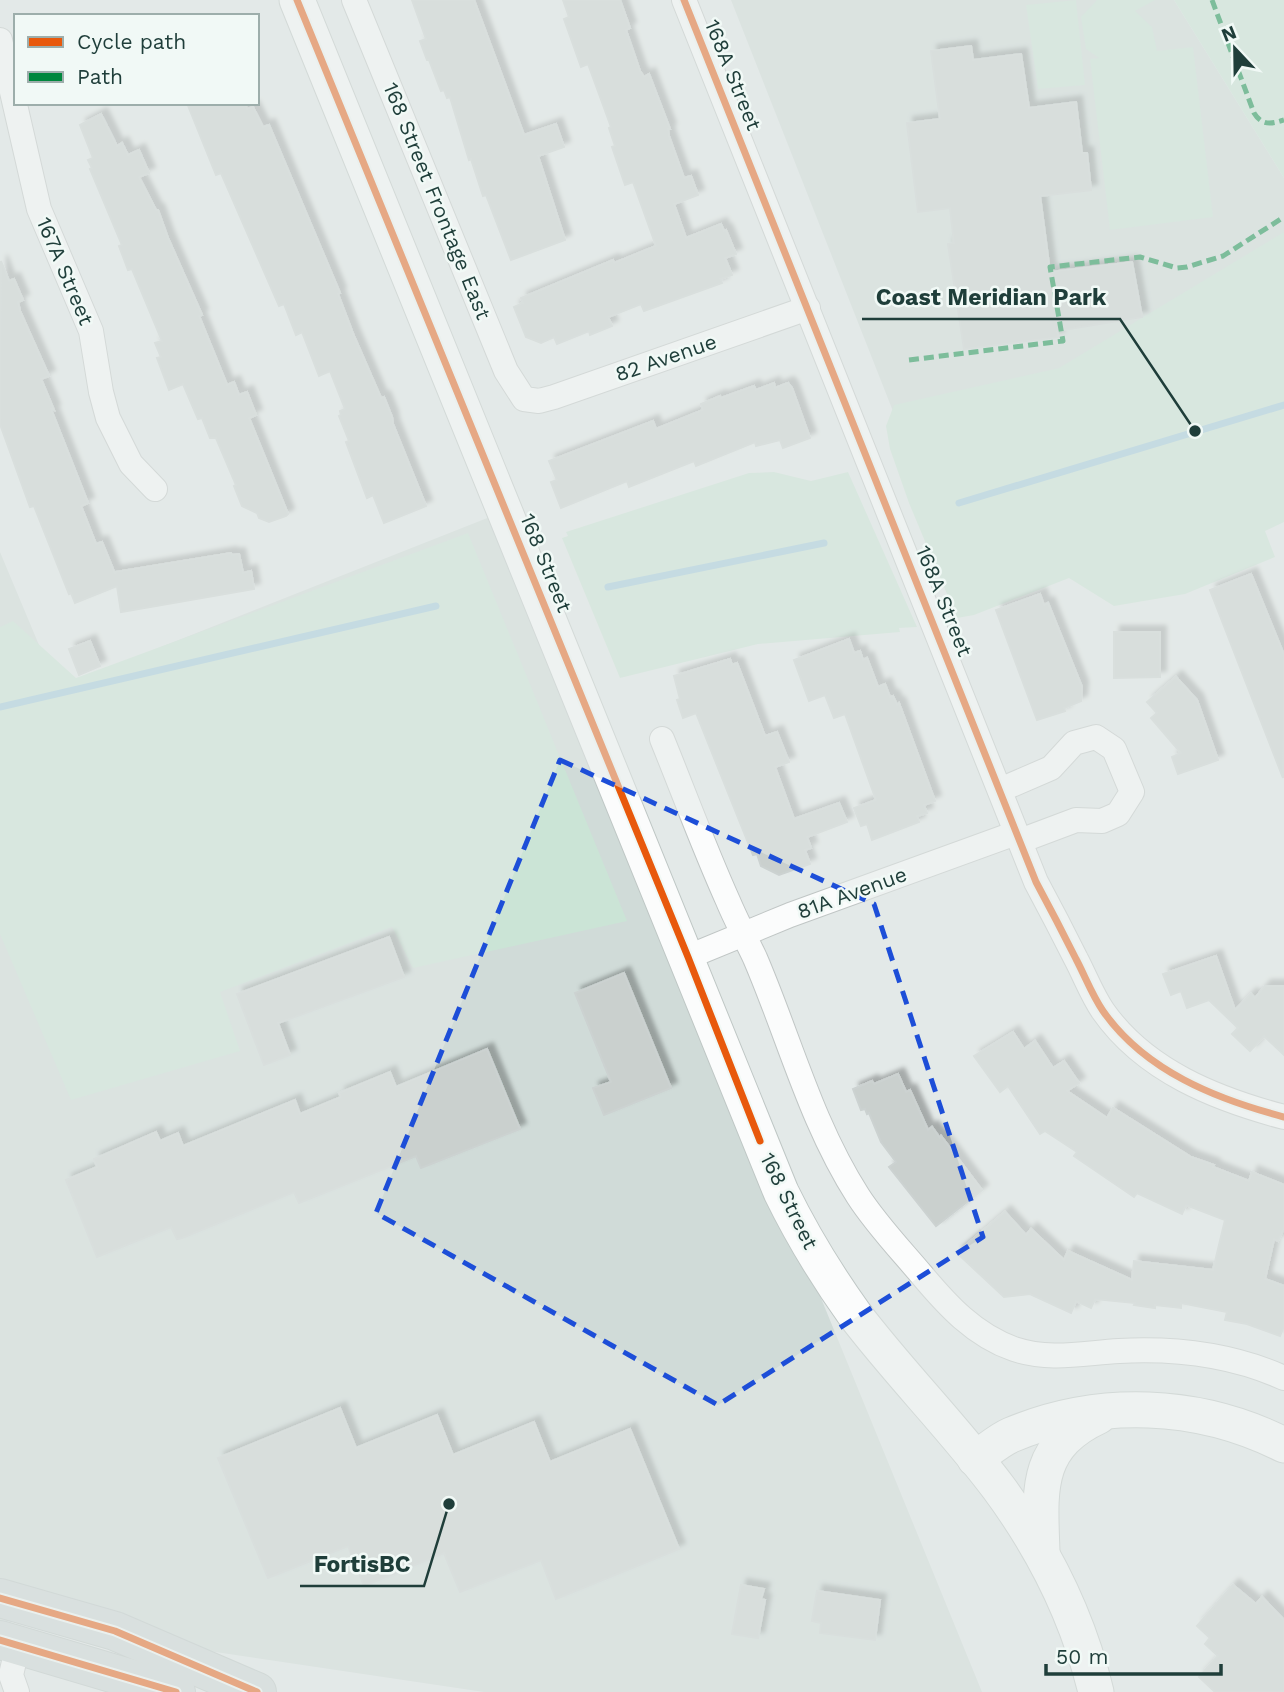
<svg xmlns="http://www.w3.org/2000/svg" width="1284" height="1692" font-family="'Work Sans',sans-serif">
  <style>
    .built { fill: #d0dbd8 }
    .green { fill: #cbe4d6 }
    .lines { fill: none; stroke-linecap: round; stroke-linejoin: round }
    .stream { stroke: #a0cbdb; stroke-width: 7 }
    .building { fill: #cad0ce; stroke: #ccd2d1; stroke-width: 2; filter: url(#shadow) }
    .minor-casing { stroke: #c0c6c5; stroke-width: 26 }
    .secondary-casing { stroke: #bfc7c5; stroke-width: 37 }
    .primary-casing { stroke: #bbc5c4; stroke-width: 40 }
    .minor { stroke: #fbfcfc; stroke-width: 24 }
    .secondary { stroke: #fbfcfc; stroke-width: 35 }
    .primary { stroke: #cdd5d4; stroke-width: 38 }
    .quiet { stroke: #00873e; stroke-width: 5; stroke-dasharray: 10 5; stroke-linecap: butt }
    .cycleway-casing { stroke: #f1f9f6; stroke-width: 11 }
    .cycleway { stroke: #e8590c; stroke-width: 7 }
    .marked { fill: none; stroke: #1d4ed8; stroke-width: 5; stroke-dasharray: 14 9; stroke-linejoin: round }
    .labels { text-anchor: middle; stroke-width: 5; stroke-linejoin: round; paint-order: stroke }
    .street-label { font-size: 21px; fill: #1f3e3a; stroke: #f1f9f6 }
    .leader { fill: none; stroke: #1f3e3a; stroke-width: 2.5 }
    .callout-dot { fill: #1f3e3a; stroke: #f1f9f6; stroke-width: 2.5 }
    .callout-label { font-size: 23px; text-anchor: middle; font-weight: bold; fill: #1f3e3a; stroke: #f1f9f6; stroke-width: 5; stroke-linejoin: round; paint-order: stroke }
  </style>
  <defs>
    <filter id="shadow"><feDropShadow dx="6" dy="-6" stdDeviation="2" flood-color="#0004"/></filter>
  </defs>
  <rect width="100%" height="100%" fill="#e3e9e8"/>
  <g class="built">
    <path d="M731,0H1174L1284,178V367L926,495Z"/>
    <path d="M500,513L982,1692H484L0,1620V552L57,688Z"/>
  </g>
  <g class="green">
    <path d="M1076,0L1085,85L1038,89L1026,5Z"/>
    <path d="M1097,0H1155L1135,11L1152,27L1157,51L1193,47L1213,217L1110,230L1090,59L1099,58L1086,49L1081,17Z"/>
    <path d="M1174,0H1284V178Z"/>
    <path d="M1284,232V522L1265,531L1275,557L1185,594L1114,606L1069,578L974,615L957,618L909,503L890,449L886,426L894,405L1059,368Z"/>
    <path d="M774,472L811,481L848,472L917,627L899,628L900,632L758,644L620,678L562,538L568,536L566,532L749,473Z"/>
    <path d="M468,533L627,921L413,968L392,927L220,992L240,1051L71,1100L0,934V627L13,621L76,678Z"/>
  </g>
  <g class="lines">
    <g class="stream">
      <path d="M959,503L1284,405"/>
      <path d="M608,587L824,543"/>
      <path d="M0,707L436,606"/>
    </g>
  </g>
  <g class="building">
    <path d="M412,0H474L524,135L556,124L564,147L538,156L565,240L511,260L486,195L483,196L471,159L469,160L450,97L447,98L444,90L441,91L429,60H427L420,41L426,39Z"/>
    <path d="M563,0H620L630,28L626,30L640,71L644,77L649,74L670,129H668L669,136L684,178L691,176L698,195L674,204L686,238L721,224L724,231L726,230L736,254L725,258L732,275L720,279L722,283L644,311L641,304L608,317L612,326L590,335L589,331L557,344L554,337L541,343L526,337L514,307L523,303L521,298L613,260L614,263L656,246L633,182L625,185L612,147L615,146L609,128L611,127L588,64L581,67L564,19L569,17Z"/>
    <path d="M971,46L973,60L1021,54L1029,108L1076,102L1082,153H1087L1091,190L1040,196L1050,272L1132,262L1142,317L1057,331L1058,337L964,349L948,244L954,243L950,208L918,212L907,123L940,119L931,51Z"/>
    <path d="M187,103H245L247,109L253,107L263,127L269,125L340,293L338,294L354,336L381,398L384,397L392,417L393,424L426,506L384,523L373,495L367,498L346,442L349,441L339,416L341,415L340,411L345,409L330,371L319,376L302,332L296,335L284,304L279,306L221,173L216,175Z"/>
    <path d="M101,114L117,146L122,143L128,155L139,150L149,173L139,177L156,210H158L168,238L202,315L199,316L227,385L234,382L239,395L247,392L256,415L249,418L288,514L286,516L269,522L259,518L257,513L242,506L234,486L236,485L216,438H210L202,418L198,419L183,384L169,390L157,358L161,357L155,343L162,341L132,269L128,270L119,246L122,245L90,169L92,168L88,160L93,158L80,125Z"/>
    <path d="M1,261L9,281L14,279L23,300L18,302L20,311L49,376L41,379L54,410L51,409L88,503L81,506L96,544L102,542L115,574V572L231,553L232,555L239,554L243,573L251,571L254,589L121,612L117,586L75,603L71,593L69,594L34,506L30,507L0,424Z"/>
    <path d="M774,383L775,388L788,383L792,388L810,438L783,448L780,440L756,446L755,442L696,466L694,461L629,487L627,481L561,508L551,482L557,480L549,461L653,421L656,429L703,410L701,404L720,396L721,398L754,386L756,390Z"/>
    <path d="M1251,574L1284,655L1283,778L1210,590Z"/>
    <path d="M1040,594L1044,605L1048,603L1082,687L1081,701L1064,708L1065,711L1037,720L996,610Z"/>
    <path d="M1114,632H1160V677L1114,678Z"/>
    <path d="M849,639L854,653L860,651L863,660L867,658L878,687L885,684L890,697L893,696L897,705L899,703L935,801L924,805L927,813L917,816L919,822L872,840L867,824L861,826L854,808L876,800L845,714L834,718L825,695L809,701L794,660Z"/>
    <path d="M90,641L100,666L79,675L69,649Z"/>
    <path d="M730,659L732,665L737,663L765,736L777,732L789,762L775,767L794,819L839,803L847,822L807,837L811,848L805,850L810,864L779,875L761,866L757,854L753,855L696,713L683,718L677,700L680,699L674,676Z"/>
    <path d="M1176,677L1197,700L1218,760L1178,774L1172,757L1181,753L1151,718L1157,713L1147,702Z"/>
    <path d="M389,937L404,977L278,1023L290,1055L264,1065L237,994Z"/>
    <path d="M1216,956L1235,1010L1251,994L1255,998L1265,986H1284V1055L1264,1036L1250,1051L1232,1034L1238,1028L1209,1000L1187,1008L1181,991L1171,995L1163,974Z"/>
    <path d="M624,973L671,1088L604,1115L593,1088L611,1082L575,993Z"/>
    <path d="M1013,1032L1024,1049L1035,1041L1053,1068L1064,1061L1079,1083L1067,1091L1107,1118L1113,1108L1191,1157L1214,1165L1213,1167L1249,1181L1252,1172L1284,1185V1228L1278,1241L1274,1239L1265,1279L1284,1286V1326L1280,1336L1247,1324L1225,1320L1227,1312L1181,1303V1308L1155,1305V1308L1134,1305L1135,1303L1095,1299L1091,1308L1076,1301L1071,1313L1030,1294L1004,1297L957,1253L1005,1212L1026,1235L1031,1229L1064,1260L1068,1251L1132,1280L1134,1261L1213,1270L1225,1220L1186,1205L1182,1214L1137,1193L1134,1197L1074,1156L1077,1152L1045,1131L1040,1134L1008,1086L1000,1092L974,1056Z"/>
    <path d="M487,1049L520,1129L421,1168L416,1156L299,1203L294,1192L182,1238L177,1239L171,1227L97,1257L66,1180L97,1167L94,1159L156,1132L160,1141L178,1133L183,1146L295,1100L300,1114L341,1097L339,1093L390,1072L396,1087Z"/>
    <path d="M898,1074L906,1092L910,1090L928,1130L932,1127L940,1138L941,1136L982,1190L936,1226L889,1167L896,1162L881,1142L869,1113L867,1114L865,1109L861,1110L853,1089L872,1081L874,1084Z"/>
    <path d="M340,1408L356,1448L437,1415L453,1455L534,1422L550,1462L630,1429L679,1549L556,1599L541,1560L460,1592L444,1553L364,1586L348,1546L268,1578L218,1458Z"/>
    <path d="M741,1585L764,1589L761,1599L765,1600L758,1638L732,1634Z"/>
    <path d="M1233,1585L1256,1604L1262,1597L1284,1620V1692H1215L1199,1677L1218,1656L1205,1644L1210,1638L1197,1626Z"/>
    <path d="M817,1591L880,1600L875,1640L820,1633L821,1623L812,1621Z"/>
  </g>
  <g class="lines">
    <g class="minor-casing">
      <g id="minor">
        <path d="M354,0L506,371L524,399L539,401L554,397L808,308"/>
        <path d="M684,0L1036,882C1050,908 1063,933 1076,959C1085,976 1092,995 1103,1011C1145,1071 1216,1099 1284,1117"/>
        <path d="M0,40L39,209L91,331L101,392L108,418L131,464L155,489"/>
        <path d="M662,739C684,793 704,848 728,901C736,920 746,939 755,958C789,1037 811,1123 858,1196C876,1224 899,1248 921,1274C947,1305 974,1335 1014,1349C1050,1361 1083,1353 1119,1351C1175,1348 1233,1355 1284,1378"/>
        <path d="M1000,790L1051,768L1074,743L1096,737L1114,749L1132,792L1118,814L1102,821L1076,820L1020,841"/>
        <path d="M688,957L790,915L1016,833"/>
        <path d="M17,1692L11,1675L18,1644"/>
      </g>
    </g>
    <g class="secondary-casing">
      <g id="secondary">
        <path d="M297,0L781,1192C802,1235 827,1276 855,1315C900,1374 953,1427 998,1487C1044,1549 1078,1617 1096,1692"/>
        <path d="M975,1459C987,1451 999,1440 1011,1435C1099,1398 1199,1402 1284,1445"/>
        <path d="M1042,1552C1040,1491 1034,1446 1099,1416"/>
      </g>
    </g>
    <g class="primary-casing">
      <g id="primary">
        <path d="M0,1598L115,1631L257,1692"/>
        <path d="M0,1640L176,1692"/>
      </g>
    </g>
    <use href="#minor" class="minor"/>
    <use href="#secondary" class="secondary"/>
    <use href="#primary" class="primary"/>
    <g class="quiet">
      <path d="M1212,0L1254,113C1262,126 1271,124 1284,120"/>
      <path d="M909,360L1063,341L1050,267L1140,257L1177,268L1187,267L1223,256L1284,217"/>
    </g>
    <g class="cycleway-casing">
      <g id="cycleway">
        <path d="M297,0L688,957L760,1141"/>
        <path d="M684,0L1036,882C1050,908 1063,933 1076,959C1085,976 1092,995 1103,1011C1145,1071 1216,1099 1284,1117"/>
        <path d="M0,1598L115,1631L257,1692"/>
        <path d="M0,1640L176,1692"/>
      </g>
    </g>
    <use href="#cycleway" class="cycleway"/>
  </g>
  <path d="M0 0H1284V1692H0ZM560,760L874,904L983,1237L718,1405L376,1213Z" fill="#e3e9e8" fill-opacity=".55" fill-rule="evenodd"/>
  <path class="marked" d="M560,760L874,904L983,1237L718,1405L376,1213Z"/>
  <g class="labels">
    <g class="street-label">
      <text transform="translate(733 75) rotate(68)" y="7">168A Street</text>
      <text transform="translate(437 201) rotate(68)" y="7">168 Street Frontage East</text>
      <text transform="translate(65 271) rotate(67)" y="7">167A Street</text>
      <text transform="translate(666 358) rotate(-19)" y="7">82 Avenue</text>
      <text transform="translate(546 563) rotate(68)" y="7">168 Street</text>
      <text transform="translate(944 601) rotate(68)" y="7">168A Street</text>
      <text transform="translate(852 893) rotate(-20)" y="7">81A Avenue</text>
      <text transform="translate(789 1201) rotate(64)" y="7">168 Street</text>
    </g>
  </g>
  <path class="leader" d="M1195 431L1120 319H862M449 1504L424 1586H300"/>
  <g class="callout-dot">
    <circle cx="1195" cy="431" r="7"/>
    <circle cx="449" cy="1504" r="7"/>
  </g>
  <g class="callout-label">
    <text x="991" y="305">Coast Meridian Park</text>
    <text x="362" y="1572">FortisBC</text>
  </g>
  <rect x="14" y="14" width="245" height="91" fill="#f1f9f6" stroke="#9daeab" stroke-width="2"/>
  <rect x="28" y="37" width="35" height="10" fill="#e8590c" stroke="#9daeab" stroke-width="2"/>
  <text x="77" y="49" font-size="21" fill="#1f3e3a">Cycle path</text>
  <rect x="28" y="72" width="35" height="10" fill="#00873e" stroke="#9daeab" stroke-width="2"/>
  <text x="77" y="84" font-size="21" fill="#1f3e3a">Path</text>
  <g transform="translate(1235 49) rotate(338)" stroke="#f1f9f6" stroke-width="5" paint-order="stroke">
  <path d="M0-5L12 26L0 18L-12 26Z" fill="#1f3e3a"/>
  <text y="-10" font-size="19" font-weight="bold" text-anchor="middle" fill="#1f3e3a">N</text>
  </g>
  <path d="M1046 1664v10h175v-10" fill="none" stroke="#1f3e3a" stroke-width="3.5"/>
  <text x="1056" y="1664" font-size="21" fill="#1f3e3a" stroke="#f1f9f6" stroke-width="5" paint-order="stroke">50 m</text>
</svg>
